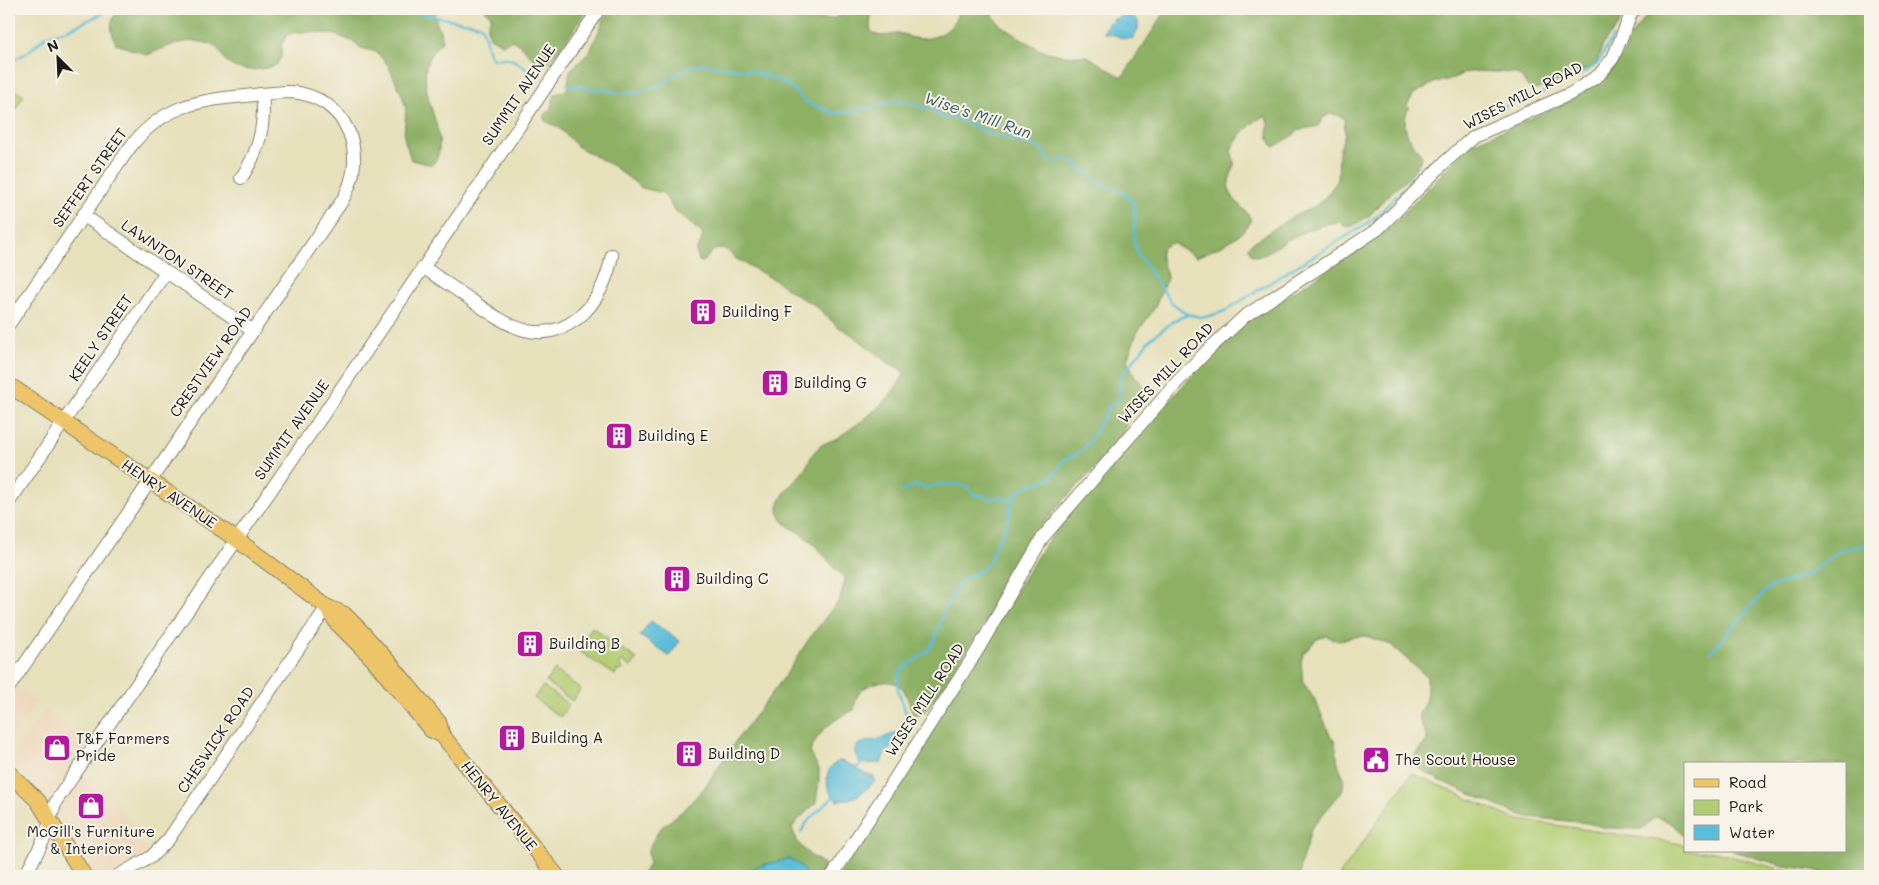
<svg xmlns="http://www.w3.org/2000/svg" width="1879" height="885" font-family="Mali,sans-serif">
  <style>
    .built { fill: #edd7bb }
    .green { fill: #b2cd73; stroke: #677448 }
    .forest { fill: #8db065; stroke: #546640 }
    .water { fill: #5abcd8; stroke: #3b6c7a }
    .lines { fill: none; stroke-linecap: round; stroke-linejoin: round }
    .stream { stroke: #5abcd8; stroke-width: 2.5 }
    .minor-casing { stroke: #817e6c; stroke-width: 14 }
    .major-casing { stroke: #817e6c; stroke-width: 17 }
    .minor { stroke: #fff; stroke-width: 12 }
    .major { stroke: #eec469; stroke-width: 15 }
    .labels { text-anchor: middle; stroke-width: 4; stroke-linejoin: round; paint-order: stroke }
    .street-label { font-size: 15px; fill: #1c1c1c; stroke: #f7f3e8 }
    .poi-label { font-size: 15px; fill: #1c1c1c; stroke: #f7f3e8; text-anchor: start }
    .water-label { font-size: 16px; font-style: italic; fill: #355c67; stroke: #f7f3e8 }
  </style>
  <rect width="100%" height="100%" fill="#f7f3e8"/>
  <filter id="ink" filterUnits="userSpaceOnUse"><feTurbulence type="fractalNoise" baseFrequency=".02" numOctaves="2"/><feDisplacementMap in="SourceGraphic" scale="10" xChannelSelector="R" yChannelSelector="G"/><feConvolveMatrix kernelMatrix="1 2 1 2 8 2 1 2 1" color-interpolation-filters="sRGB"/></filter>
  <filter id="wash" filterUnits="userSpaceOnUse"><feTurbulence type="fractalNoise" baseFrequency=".0096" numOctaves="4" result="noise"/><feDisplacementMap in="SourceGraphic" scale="20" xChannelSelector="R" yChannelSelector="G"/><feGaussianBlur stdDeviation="1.12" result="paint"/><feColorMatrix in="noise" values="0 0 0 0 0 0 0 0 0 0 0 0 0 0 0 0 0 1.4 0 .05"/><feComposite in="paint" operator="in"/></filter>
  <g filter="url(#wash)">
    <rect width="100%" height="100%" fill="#e6e0bb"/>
    <g class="built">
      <path d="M16,687L37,702L9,740V696Z"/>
      <path d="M45,710L90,742L51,797L46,795L27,775H23L9,764V759Z"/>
      <path d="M82,774L112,794L148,853L109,875L94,876L59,816V808Z"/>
    </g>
    <g class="green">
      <path d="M9,86L24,96L9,119Z"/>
      <path d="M592,627L617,645L618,650H624L637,659L631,667L621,661L620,666L623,670L617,671L615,675L579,651L578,648Z"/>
      <path d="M555,670L581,689L572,701L546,682Z"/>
      <path d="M543,686L569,705L560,717L534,698Z"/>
      <path d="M1412,773L1514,819L1676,843L1685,845V851H1711L1806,876H1339Z"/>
    </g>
    <g class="forest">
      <path d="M123,9H442L434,14C436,24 442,32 442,42C397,78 460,135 432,165L411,160L404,137L406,109L402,95L388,65L376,52L361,48L354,42L336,35L313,32H295L287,35L282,43L281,57L276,65C262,70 238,74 227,62C223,58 220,49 215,47C195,34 167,46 148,55L116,44C110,31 108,16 123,9Z"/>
      <path d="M484,9H589L553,58L546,65H539L523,48L513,40L502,44L490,37L487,28L491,16Z"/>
      <path d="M609,9H797C806,15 816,20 827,19C842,19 858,0 871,16L870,29C878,42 893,32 903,34C907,35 910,38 914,38C934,42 957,30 958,9H988L1000,25L1040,50L1064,56H1087L1120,76H1123L1167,9H1624L1619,24L1604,43L1595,65L1536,90L1529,88L1521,77L1514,73L1474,71L1464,73L1447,81L1436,82L1430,85L1414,94L1407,105L1409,107C1403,118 1404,131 1411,142C1415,148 1420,150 1422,158L1410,176L1385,198L1369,216L1351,227L1344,226L1339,222C1326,222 1295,235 1284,242C1274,248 1267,254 1256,256L1252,255L1248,248L1249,245L1294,216L1314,207L1323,200L1338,180L1339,152L1345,133L1344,118L1338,115L1330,114L1324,117L1318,126L1299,130L1291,137L1274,147C1265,140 1270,126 1266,116C1254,118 1237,139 1231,150C1232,155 1235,161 1234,165C1233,173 1227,180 1229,189C1233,203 1250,212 1251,221C1242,238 1213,250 1196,257L1173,243C1150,248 1166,265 1167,278L1154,309L1137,333L1127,360L1135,376L1146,388L1147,393L1129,417L1122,435L1102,461L1060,504L1038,531L988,619L967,649L946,685L923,713L915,716L913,714C911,708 906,693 903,689C893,676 865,682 858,695C855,699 855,705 854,710C833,719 818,731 810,752L819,769V781L816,803L796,822L792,828C795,839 801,848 810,855C814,858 821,861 823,865C825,869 822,872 820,876H803L805,873L785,860L753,868L737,876H640L649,865L648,850L656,835L661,828L686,808L705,787L735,742L785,676L809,639L840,599L845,579C841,573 836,571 832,565C823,554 812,541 800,533C792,528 784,525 780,516C771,500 797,481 805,469C809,463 811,455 816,450C822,443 832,441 839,437C865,419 890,402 904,374L902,370L885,361L854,336L837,326L815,305L799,297L778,282L735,258L727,250L723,248L714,250L703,262L699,261L696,251L701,242L703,234L674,210L663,193L642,188L613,166L577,146L559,128L544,120V116L551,108L555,94L567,90L570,70L589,53Z"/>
      <path d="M1652,9H1870V876H1832L1814,870L1785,866L1732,851H1845V764H1685V836L1671,823L1657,817C1649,819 1648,827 1640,829L1606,828L1587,823L1529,817L1514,813L1439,780L1413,765C1410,754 1423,748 1427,740C1427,731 1419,725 1419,716C1419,711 1424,706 1425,701C1427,698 1427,681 1427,677L1391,645L1366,636L1352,637L1339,641L1326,636L1317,639L1303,654L1301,662L1303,682L1315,700L1331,737L1335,742L1338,764L1344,778L1343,788L1341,793L1312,827L1301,863L1300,876H839L1042,549L1062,523L1150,422L1202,365L1247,321L1361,249L1390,228L1470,144L1558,107L1604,80L1625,52L1629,38Z"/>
    </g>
    <g class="water">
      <path d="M1124,16L1133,17L1138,21V29L1133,38C1122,41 1115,33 1104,33C1104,23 1115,18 1124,16Z"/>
      <path d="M651,621L680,641L669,656L640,636Z"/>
      <path d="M894,733H898L904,736L899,744L885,752L881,763L861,764C848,746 857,743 875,740C881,739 888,736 894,733Z"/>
      <path d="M840,761C849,761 861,774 874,777L875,781C864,793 854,800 837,801C824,790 822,768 840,761Z"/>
      <path d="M789,859C796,861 802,867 805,873L803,876H737L738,874L762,865Z"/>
    </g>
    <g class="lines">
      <g class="stream">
        <path d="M237,9H242"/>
        <path d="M403,9L410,12L480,25C488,34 484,50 493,59L506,58L513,60L528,70L536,72"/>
        <path d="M1636,20L1648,9"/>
        <path d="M9,62L27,53L46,36L67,30L112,9"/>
        <path d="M567,85L631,94L656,87L691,66L703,64L752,71L782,82L793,90L804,101L833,113L857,111L890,102L899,101L912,104L935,111L942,117L958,119L988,133L1040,148L1050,162H1057L1063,159L1074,162L1101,185L1121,191L1133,203L1135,214L1134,240L1137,253L1171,302L1187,314L1200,317L1210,316L1225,311L1290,270L1362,227L1377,216L1434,157"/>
        <path d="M1491,114L1516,101H1523L1534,97L1588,70L1597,64L1613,37"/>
        <path d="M901,491L916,485L926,488L940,484L960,485L968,487L974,495L984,496L988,499L1001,497L1012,502"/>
        <path d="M1711,652L1769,587L1808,575L1840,550L1870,544"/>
        <path d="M907,716L898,690V679L900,671L929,650L935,640L945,608L961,581L984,568L991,559L994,548L1006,527L1014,496L1027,486L1053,477L1065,459L1080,453L1092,438L1108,408L1115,403L1119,397L1120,378L1150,339L1175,320L1187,315"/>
        <path d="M853,770L863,763"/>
        <path d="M801,832C808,816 824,808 835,795"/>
      </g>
    </g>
  </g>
  <g filter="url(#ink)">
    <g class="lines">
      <g class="minor-casing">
        <g id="minor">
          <path d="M241,178C259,152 266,125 262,94"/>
          <path d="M83,215L253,331"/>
          <path d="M423,267C440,279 457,290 474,302C507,325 539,348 578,318C597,303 608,278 612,255"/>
          <path d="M9,324L128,150C160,107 195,100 245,96C260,94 276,92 291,92C348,97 370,155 342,201L9,687"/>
          <path d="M9,502L166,272"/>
          <path d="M25,876L45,837L56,801L325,412L599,9"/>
          <path d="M117,876L151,857L168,840L327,607"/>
          <path d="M832,876L977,651L1043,537L1178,381L1208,350L1245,316L1378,229L1444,163L1474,136L1570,94L1599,75L1613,58L1633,9"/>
        </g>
      </g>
      <g class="major-casing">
        <g id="major">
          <path d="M9,385L236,539L327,607L344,614L359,629L393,667L439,723L442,735"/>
          <path d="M327,607L337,623L373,659L431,730L442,735L557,876"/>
          <path d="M9,773L38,801L84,876"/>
        </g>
      </g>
      <use href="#minor" class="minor"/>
      <use href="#major" class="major"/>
    </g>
  </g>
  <defs>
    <g id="building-square" transform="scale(1.4375)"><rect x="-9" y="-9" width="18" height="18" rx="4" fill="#b5179e" stroke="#f7f3e8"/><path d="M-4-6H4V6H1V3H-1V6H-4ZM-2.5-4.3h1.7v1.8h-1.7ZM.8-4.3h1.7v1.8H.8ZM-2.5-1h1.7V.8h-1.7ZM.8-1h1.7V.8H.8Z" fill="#fff"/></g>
    <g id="shop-square" transform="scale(1.4375)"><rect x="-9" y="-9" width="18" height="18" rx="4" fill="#b5179e" stroke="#f7f3e8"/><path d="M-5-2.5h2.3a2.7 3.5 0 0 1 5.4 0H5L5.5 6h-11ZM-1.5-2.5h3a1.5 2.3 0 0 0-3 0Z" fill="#fff"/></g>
    <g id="civic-square" transform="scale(1.4375)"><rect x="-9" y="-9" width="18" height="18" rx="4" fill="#b5179e" stroke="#f7f3e8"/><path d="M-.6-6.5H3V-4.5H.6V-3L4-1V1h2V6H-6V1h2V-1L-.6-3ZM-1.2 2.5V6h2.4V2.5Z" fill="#fff"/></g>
  </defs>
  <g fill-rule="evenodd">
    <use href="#building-square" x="703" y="312"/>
    <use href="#building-square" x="775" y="383"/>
    <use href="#building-square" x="619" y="436"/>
    <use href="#building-square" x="677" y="579"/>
    <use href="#building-square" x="530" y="644"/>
    <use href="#building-square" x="512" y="738"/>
    <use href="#shop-square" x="57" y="748"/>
    <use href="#building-square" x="689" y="754"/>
    <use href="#civic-square" x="1376" y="760"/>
    <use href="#shop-square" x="91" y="806"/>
  </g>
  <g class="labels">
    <g class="street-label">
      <text transform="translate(519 95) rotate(-56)" y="5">SUMMIT AVENUE</text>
      <text transform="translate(1523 96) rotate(-27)" y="5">WISES MILL ROAD</text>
      <text transform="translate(90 178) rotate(-55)" y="5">SEFFERT STREET</text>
      <text transform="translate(177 260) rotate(34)" y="5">LAWNTON STREET</text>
      <text transform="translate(101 338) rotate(-56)" y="5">KEELY STREET</text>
      <text transform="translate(211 362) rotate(-55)" y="5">CRESTVIEW ROAD</text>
      <text transform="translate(1166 373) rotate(-47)" y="5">WISES MILL ROAD</text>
      <text transform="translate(292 430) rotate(-55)" y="5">SUMMIT AVENUE</text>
      <text transform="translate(169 494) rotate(34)" y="5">HENRY AVENUE</text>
      <text transform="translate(925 700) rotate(-57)" y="5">WISES MILL ROAD</text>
      <text transform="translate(216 740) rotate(-56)" y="5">CHESWICK ROAD</text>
      <text transform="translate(499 806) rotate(51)" y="5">HENRY AVENUE</text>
    </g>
    <g class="poi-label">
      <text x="722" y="317">Building F</text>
      <text x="794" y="388">Building G</text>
      <text x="638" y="441">Building E</text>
      <text x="696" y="584">Building C</text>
      <text x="549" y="649">Building B</text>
      <text x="531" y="743">Building A</text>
      <text x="76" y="744">T&amp;F Farmers<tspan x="76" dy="17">Pride</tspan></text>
      <text x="708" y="759">Building D</text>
      <text x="1395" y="765">The Scout House</text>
      <text x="91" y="837" text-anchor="middle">McGill's Furniture<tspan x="91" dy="17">&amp; Interiors</tspan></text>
    </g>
    <g class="water-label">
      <text transform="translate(978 115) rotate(19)" y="6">Wise's Mill Run</text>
    </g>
  </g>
  <rect width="1879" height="885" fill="none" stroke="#f7f3e8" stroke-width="30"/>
  <rect x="1684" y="762" width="162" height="90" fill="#f7f3e8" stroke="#9f9d96"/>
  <rect x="1694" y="779" width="25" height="8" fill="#eec469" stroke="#9f9d96"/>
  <text x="1729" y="788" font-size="15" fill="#1c1c1c">Road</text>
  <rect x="1694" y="800" width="25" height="15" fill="#b2cd73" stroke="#9f9d96"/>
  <text x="1729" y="812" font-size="15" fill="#1c1c1c">Park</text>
  <rect x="1694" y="825" width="25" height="15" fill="#5abcd8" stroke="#9f9d96"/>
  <text x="1729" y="838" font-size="15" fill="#1c1c1c">Water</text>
  <g transform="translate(58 58) rotate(336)" stroke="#f7f3e8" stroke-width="4" paint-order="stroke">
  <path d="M0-4L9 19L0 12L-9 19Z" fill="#1c1c1c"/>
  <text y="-8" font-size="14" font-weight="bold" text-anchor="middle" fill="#1c1c1c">N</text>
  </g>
</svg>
